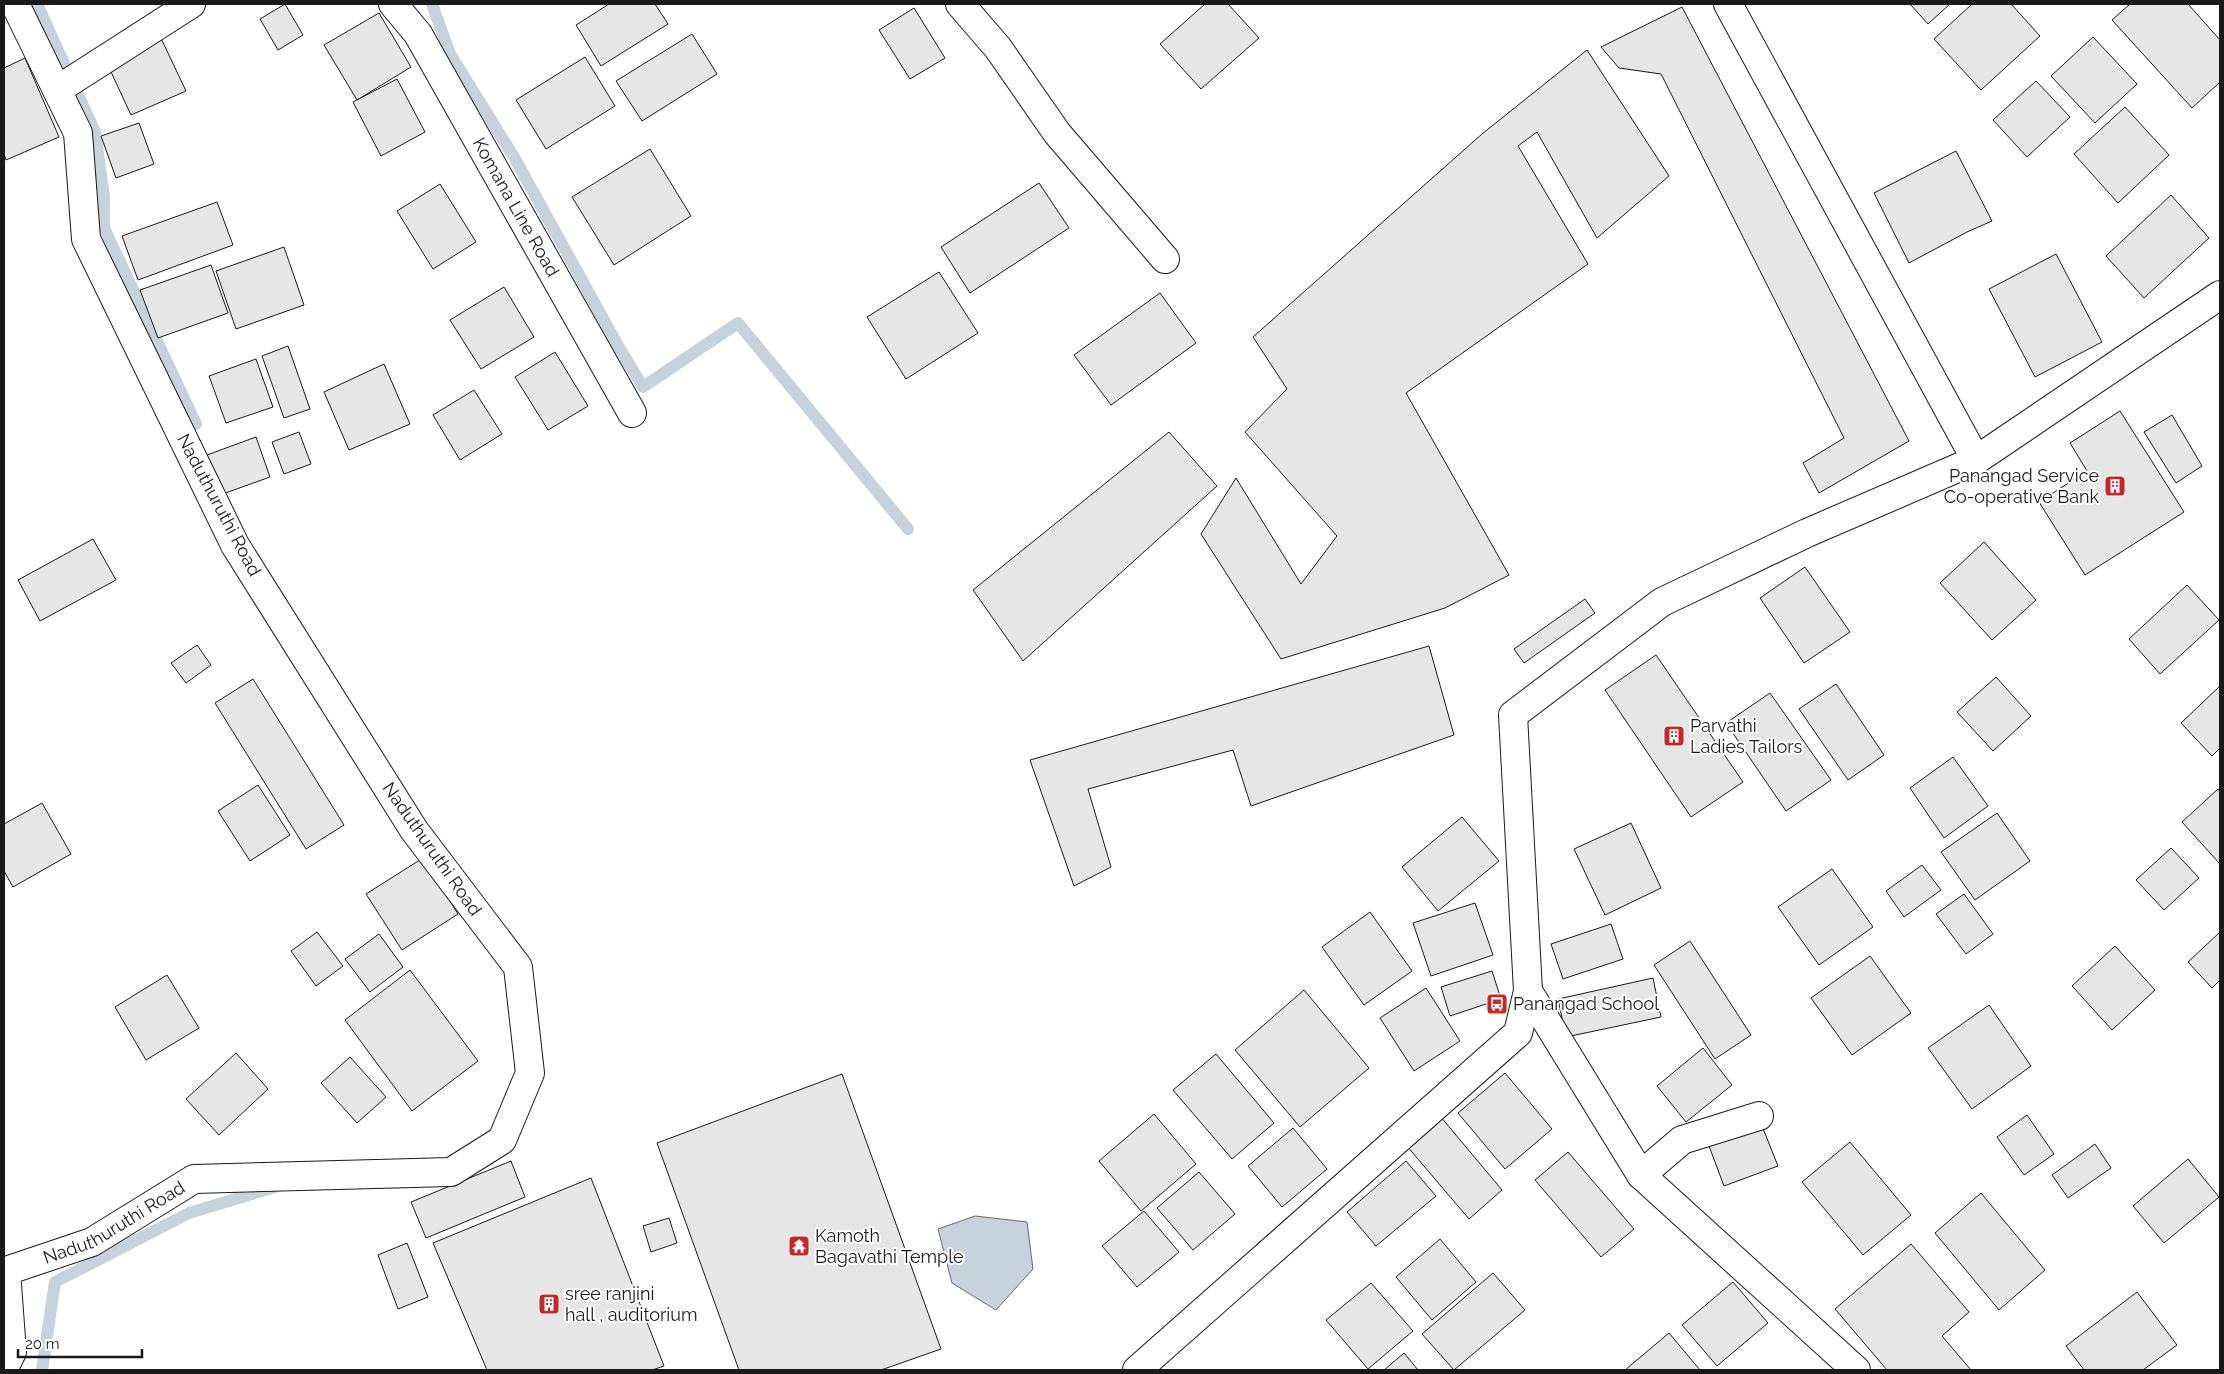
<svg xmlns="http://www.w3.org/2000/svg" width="2224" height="1374" font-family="Raleway,sans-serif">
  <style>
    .water { fill: #c6d2dc; stroke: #6a6a6a }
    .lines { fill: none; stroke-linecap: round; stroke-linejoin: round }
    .stream { stroke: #c6d2dc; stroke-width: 12 }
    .building { fill: #e6e6e6; stroke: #1a1a1a }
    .minor-casing { stroke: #1a1a1a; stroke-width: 30 }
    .major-casing { stroke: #1a1a1a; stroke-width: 30 }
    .minor { stroke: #fff; stroke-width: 28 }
    .major { stroke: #fff; stroke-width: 28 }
    .labels { text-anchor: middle; stroke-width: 4; stroke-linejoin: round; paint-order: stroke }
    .street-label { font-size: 18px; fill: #1a1a1a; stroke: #fff }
    .poi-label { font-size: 18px; fill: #1a1a1a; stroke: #fff; text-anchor: start }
  </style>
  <rect width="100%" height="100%" fill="#fff"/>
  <path class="water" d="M975,1216L1027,1222L1033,1269L996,1310L952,1283L938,1229Z"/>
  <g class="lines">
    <g class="stream">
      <path d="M37,4L95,132L104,197V228L196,424"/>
      <path d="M432,4L450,54L514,157L617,344L643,387L738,323L908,529"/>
      <path d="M42,1370L55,1282L189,1213L275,1187"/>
    </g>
  </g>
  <g class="building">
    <path d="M285,4L303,35L278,50L260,19Z"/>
    <path d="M609,4H655L668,24L601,66L576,25Z"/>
    <path d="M1205,4H1228L1259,38L1201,89L1160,44Z"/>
    <path d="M1910,4H1950L1928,24Z"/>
    <path d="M1972,4H2011L2040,36L1981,90L1934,39Z"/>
    <path d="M2130,4H2188L2220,40V82L2192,108L2112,20Z"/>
    <path d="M1682,7L1909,441L1819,493L1803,463L1844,438L1661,74L1619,68L1601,47Z"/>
    <path d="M914,8L945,58L910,79L879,30Z"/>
    <path d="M379,13L411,67L357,100L324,45Z"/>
    <path d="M159,34L186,91L131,115L105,59Z"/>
    <path d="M692,34L717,74L642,121L616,81Z"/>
    <path d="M2093,37L2137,84L2095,123L2051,76Z"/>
    <path d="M1587,50L1669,176L1597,238L1537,132L1518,146L1588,264L1406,393L1509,575L1445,608L1281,659L1201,534L1236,478L1301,584L1337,536L1245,432L1287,389L1253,337L1482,134Z"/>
    <path d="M585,57L615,106L546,149L516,100Z"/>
    <path d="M25,58L59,137L6,160L4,154V68Z"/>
    <path d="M397,79L425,132L381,156L353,102Z"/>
    <path d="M2036,81L2070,117L2027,157L1993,120Z"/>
    <path d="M2125,107L2169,155L2118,203L2074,154Z"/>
    <path d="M139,123L154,164L116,178L101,136Z"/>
    <path d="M650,149L691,216L614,265L572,197Z"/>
    <path d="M1956,151L1992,221L1967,232L1909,263L1874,193Z"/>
    <path d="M1039,183L1069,228L970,293L941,247Z"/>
    <path d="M440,184L476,242L433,269L397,211Z"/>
    <path d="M2171,195L2209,238L2144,298L2106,256Z"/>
    <path d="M217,202L233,245L138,280L122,236Z"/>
    <path d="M284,247L304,305L236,329L216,271Z"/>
    <path d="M2056,254L2102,342L2035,377L1989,289Z"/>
    <path d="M211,265L228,313L158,338L140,290Z"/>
    <path d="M939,272L978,333L906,379L867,317Z"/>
    <path d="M504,287L534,337L481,369L450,320Z"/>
    <path d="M1160,293L1196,343L1111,405L1074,355Z"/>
    <path d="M288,346L310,409L284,418L262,356Z"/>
    <path d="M555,352L588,406L548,430L515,377Z"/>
    <path d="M256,359L273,407L226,423L209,376Z"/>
    <path d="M384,364L410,424L349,450L324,392Z"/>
    <path d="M474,390L502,434L460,460L433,415Z"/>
    <path d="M2120,411L2184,512L2085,575L2039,502L2087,471L2070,443Z"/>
    <path d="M2172,415L2202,466L2176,483L2144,432Z"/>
    <path d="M299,432L311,464L284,474L272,442Z"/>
    <path d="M1169,432L1217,486L1023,661L973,590Z"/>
    <path d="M256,437L270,477L220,495L207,455Z"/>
    <path d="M93,539L116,580L40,621L18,580Z"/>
    <path d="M1984,542L2036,600L1992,640L1940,583Z"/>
    <path d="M1805,567L1850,632L1804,663L1760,598Z"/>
    <path d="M2187,585L2219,620L2160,674L2129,639Z"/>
    <path d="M1585,599L1595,613L1524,663L1514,649Z"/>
    <path d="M197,645L211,665L186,683L171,663Z"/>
    <path d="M1429,646L1454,735L1251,806L1233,750L1088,789L1111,867L1074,886L1030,760Z"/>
    <path d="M1656,655L1743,782L1691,817L1605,690Z"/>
    <path d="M1996,677L2031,716L1993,751L1957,712Z"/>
    <path d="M253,679L344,825L306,849L215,703Z"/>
    <path d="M1836,684L1884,755L1848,780L1799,709Z"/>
    <path d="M2220,686V748L2212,756L2181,723Z"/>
    <path d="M1770,693L1831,780L1786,811L1726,723Z"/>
    <path d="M1953,757L1988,806L1944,838L1910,788Z"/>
    <path d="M258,785L290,835L250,861L218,811Z"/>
    <path d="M2218,789L2220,792V864L2182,822Z"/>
    <path d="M42,803L71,854L13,887L4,871V824Z"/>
    <path d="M1997,813L2030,861L1975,900L1941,852Z"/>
    <path d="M1462,817L1499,861L1438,911L1402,867Z"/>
    <path d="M1631,823L1661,888L1605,915L1574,849Z"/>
    <path d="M2171,848L2199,878L2164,910L2136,880Z"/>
    <path d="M423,858L458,914L402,950L366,894Z"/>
    <path d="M1922,865L1941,890L1904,917L1886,891Z"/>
    <path d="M1832,869L1873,927L1819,965L1778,907Z"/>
    <path d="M1964,894L1993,934L1966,954L1936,914Z"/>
    <path d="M1475,903L1493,955L1431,976L1413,923Z"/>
    <path d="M1370,912L1412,971L1364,1005L1322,947Z"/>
    <path d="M1611,924L1623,959L1563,979L1551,944Z"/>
    <path d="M317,932L343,966L316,986L291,951Z"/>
    <path d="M2220,932V980L2212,988L2188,962Z"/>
    <path d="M379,934L403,967L370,992L345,959Z"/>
    <path d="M1690,941L1751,1035L1715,1059L1654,965Z"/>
    <path d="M2115,946L2155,990L2112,1030L2072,986Z"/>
    <path d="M1870,956L1911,1013L1852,1055L1811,998Z"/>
    <path d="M410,970L478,1061L412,1111L345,1020Z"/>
    <path d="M1492,971L1501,999L1450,1016L1441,987Z"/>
    <path d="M167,975L199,1028L146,1060L115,1007Z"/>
    <path d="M1653,978L1661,1017L1566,1037L1558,999Z"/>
    <path d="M1426,988L1460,1041L1414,1071L1380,1018Z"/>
    <path d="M1304,990L1369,1068L1300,1127L1235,1050Z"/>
    <path d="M1989,1005L2031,1066L1972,1109L1928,1048Z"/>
    <path d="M1703,1048L1732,1085L1686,1122L1657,1086Z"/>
    <path d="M236,1053L268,1089L219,1135L186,1099Z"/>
    <path d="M1216,1054L1274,1123L1232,1159L1173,1090Z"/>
    <path d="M350,1057L386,1097L357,1123L321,1083Z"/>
    <path d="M1505,1073L1552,1129L1505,1169L1458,1113Z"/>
    <path d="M842,1074L941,1349L881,1370H739L657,1143Z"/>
    <path d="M1154,1114L1196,1164L1141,1211L1099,1161Z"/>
    <path d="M2027,1115L2054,1154L2024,1175L1997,1137Z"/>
    <path d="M1440,1116L1502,1190L1469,1219L1406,1145Z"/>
    <path d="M1762,1126L1778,1166L1724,1186L1709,1146Z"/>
    <path d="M1293,1128L1327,1169L1282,1207L1248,1166Z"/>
    <path d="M1850,1142L1911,1215L1863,1255L1802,1182Z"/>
    <path d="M2095,1144L2111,1168L2068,1198L2052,1175Z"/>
    <path d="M1568,1152L1634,1229L1601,1257L1535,1180Z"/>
    <path d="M2188,1159L2219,1197L2164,1243L2133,1206Z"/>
    <path d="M511,1161L525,1197L426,1238L411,1202Z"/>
    <path d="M1406,1161L1436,1196L1376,1246L1347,1212Z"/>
    <path d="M1199,1172L1235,1214L1193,1250L1157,1208Z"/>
    <path d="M591,1178L664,1366L652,1370H487L433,1243Z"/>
    <path d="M1981,1193L2045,1270L1999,1310L1935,1233Z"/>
    <path d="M1144,1211L1179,1252L1137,1287L1102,1246Z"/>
    <path d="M669,1218L677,1243L651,1252L643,1226Z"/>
    <path d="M1440,1239L1476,1282L1432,1320L1396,1277Z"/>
    <path d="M407,1243L428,1297L398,1309L378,1255Z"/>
    <path d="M1911,1244L1969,1312L1942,1336L1971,1370H1887L1835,1309Z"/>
    <path d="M1493,1273L1525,1310L1454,1370L1422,1334Z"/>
    <path d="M1733,1282L1768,1323L1717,1366L1682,1325Z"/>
    <path d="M1371,1283L1413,1331L1368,1369L1326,1320Z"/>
    <path d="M2137,1292L2177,1345L2143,1370H2084L2066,1346Z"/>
    <path d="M1669,1333L1700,1370H1625Z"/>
    <path d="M1404,1353L1418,1370H1384Z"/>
  </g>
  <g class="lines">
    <g class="minor-casing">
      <g id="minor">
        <path id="s1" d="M393,4L418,34L632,413"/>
        <path d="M960,4L998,48L1057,133L1165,259"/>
        <path d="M1728,4L1976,460"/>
        <path d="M57,90L191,4"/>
        <path d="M1528,991L1641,1175L1856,1370"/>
        <path d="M1641,1175L1682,1140L1759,1116"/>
        <path id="s2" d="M4,1368L12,1352L6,1271L92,1242L194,1179L451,1172L502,1140L530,1073L518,967L414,830L235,545L86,239L78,133L15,4"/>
      </g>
    </g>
    <g class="major-casing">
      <path id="major" d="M1137,1370L1518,1033L1528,991L1513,715L1662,602L1807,533L1976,460L2220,295"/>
    </g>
    <use href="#minor" class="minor"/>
    <use href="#major" class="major"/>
  </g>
  <defs>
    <g id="building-square" transform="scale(1.125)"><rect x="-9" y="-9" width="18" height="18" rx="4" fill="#c62828" stroke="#fff"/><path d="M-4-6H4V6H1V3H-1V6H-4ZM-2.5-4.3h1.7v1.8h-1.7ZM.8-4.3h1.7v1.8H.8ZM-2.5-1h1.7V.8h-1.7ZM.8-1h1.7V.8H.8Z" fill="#fff"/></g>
    <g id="bus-square" transform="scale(1.125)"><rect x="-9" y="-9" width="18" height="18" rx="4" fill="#c62828" stroke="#fff"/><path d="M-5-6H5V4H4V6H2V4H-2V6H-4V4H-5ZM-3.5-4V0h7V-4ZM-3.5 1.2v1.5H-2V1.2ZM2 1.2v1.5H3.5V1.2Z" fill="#fff"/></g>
    <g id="temple-square" transform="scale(1.125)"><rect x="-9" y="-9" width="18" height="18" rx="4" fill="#c62828" stroke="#fff"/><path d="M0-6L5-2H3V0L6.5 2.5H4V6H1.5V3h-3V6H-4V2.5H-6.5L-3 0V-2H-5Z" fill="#fff"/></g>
  </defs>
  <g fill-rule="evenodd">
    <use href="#building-square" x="2115" y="486"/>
    <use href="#building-square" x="1674" y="736"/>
    <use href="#bus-square" x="1497" y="1004"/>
    <use href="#temple-square" x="799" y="1246"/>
    <use href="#building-square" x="549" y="1304"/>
  </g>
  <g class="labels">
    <g class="street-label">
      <text dy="6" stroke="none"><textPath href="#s1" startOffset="238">Komana Line Road</textPath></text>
      <text transform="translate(219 505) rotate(62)" y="6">Naduthuruthi Road</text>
      <text transform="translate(432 849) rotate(55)" y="6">Naduthuruthi Road</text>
      <text dy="6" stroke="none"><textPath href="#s2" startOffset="218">Naduthuruthi Road</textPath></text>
    </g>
    <g class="poi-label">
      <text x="2099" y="482" text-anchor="end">Panangad Service<tspan x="2099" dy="21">Co-operative Bank</tspan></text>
      <text x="1690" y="732">Parvathi<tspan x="1690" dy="21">Ladies Tailors</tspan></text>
      <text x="1513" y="1010">Panangad School</text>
      <text x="815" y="1242">Kamoth<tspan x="815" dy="21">Bagavathi Temple</tspan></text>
      <text x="565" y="1300">sree ranjini<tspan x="565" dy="21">hall , auditorium</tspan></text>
    </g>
  </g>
  <rect width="2224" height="1374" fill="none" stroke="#1a1a1a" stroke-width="10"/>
  <path d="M18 1349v8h124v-8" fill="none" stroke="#1a1a1a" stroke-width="2.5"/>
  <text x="25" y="1349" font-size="15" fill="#1a1a1a" stroke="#ffffff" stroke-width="4" paint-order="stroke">20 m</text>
</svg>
